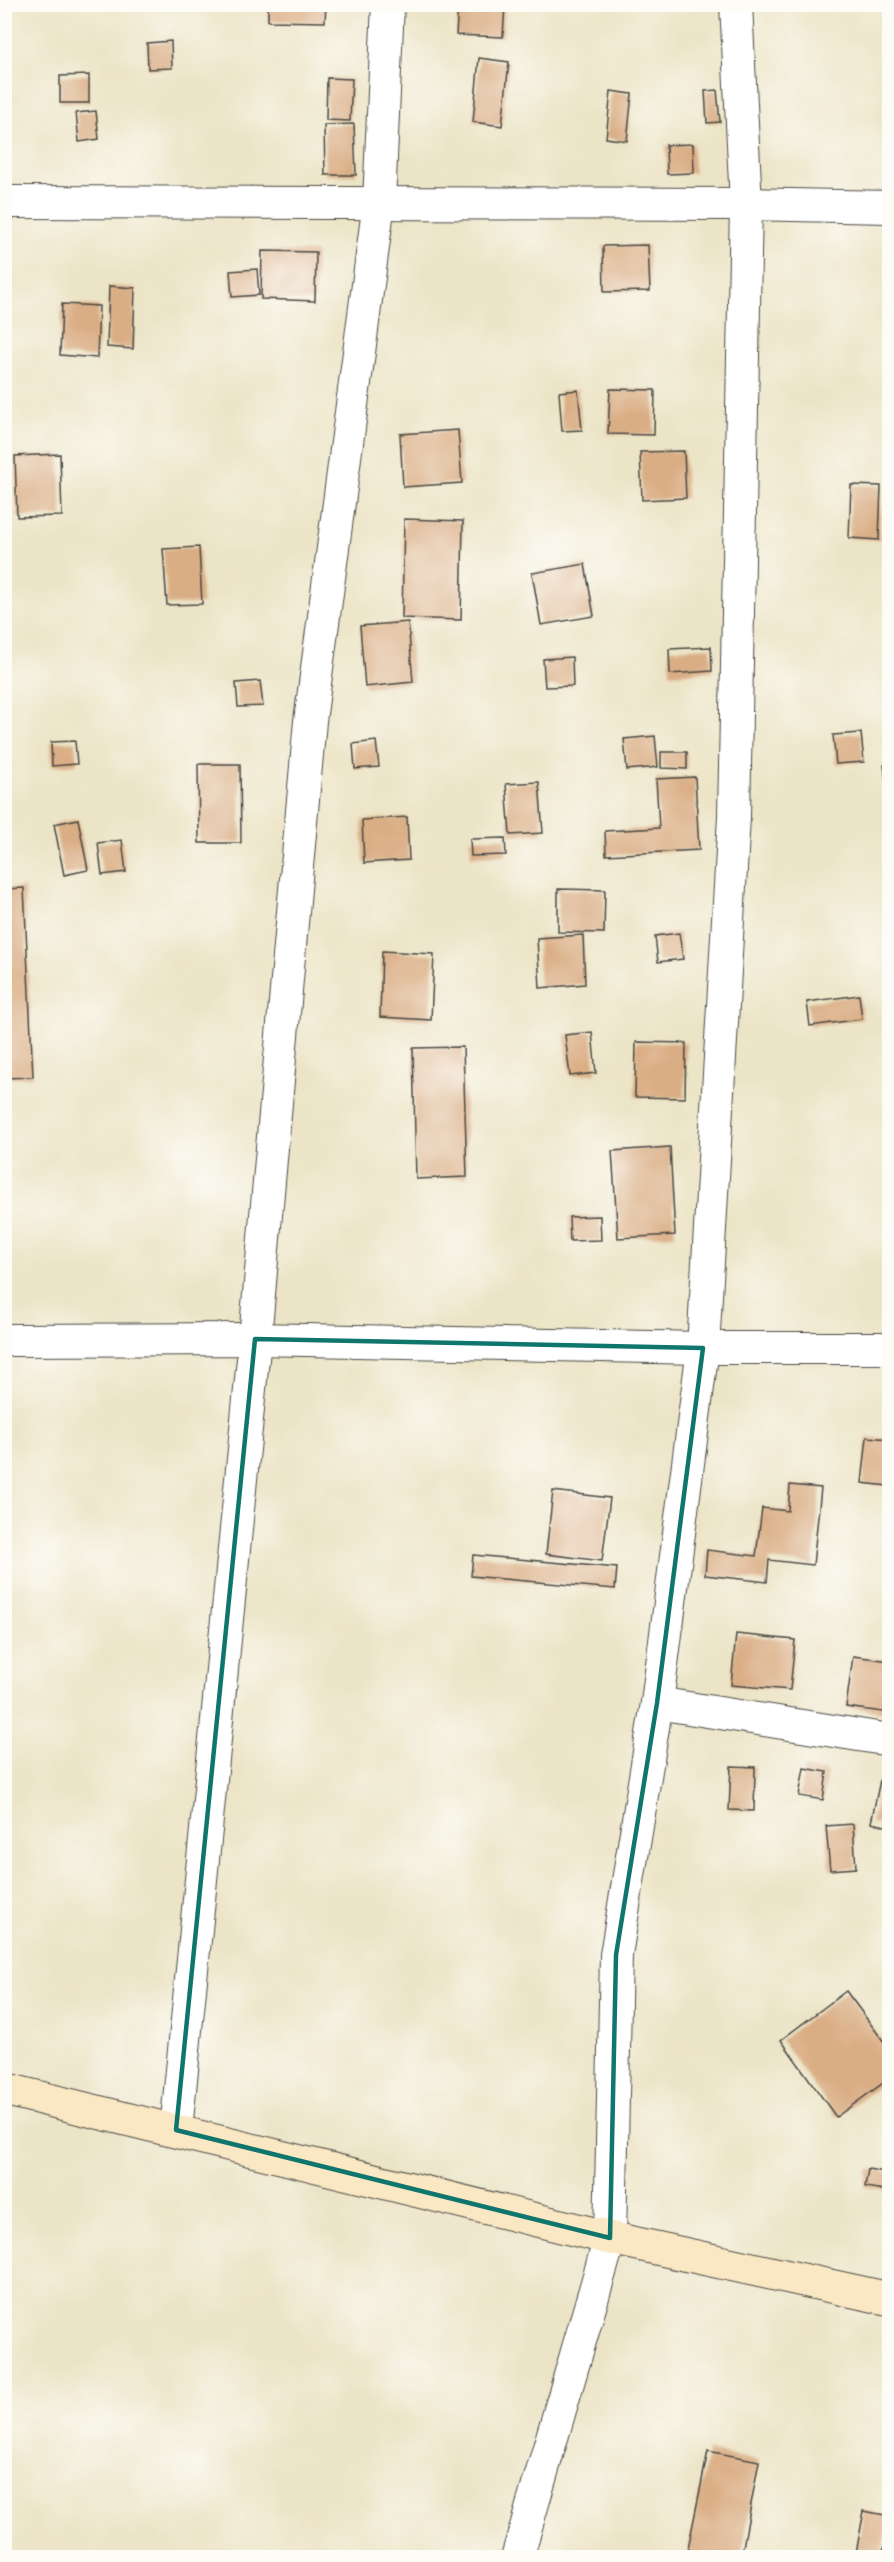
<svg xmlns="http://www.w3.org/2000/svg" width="894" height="2562" font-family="'Gochi Hand',sans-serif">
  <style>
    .building { fill: #daae85 }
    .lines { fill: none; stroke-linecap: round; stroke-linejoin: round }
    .minor-casing { stroke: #484742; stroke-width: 34 }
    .secondary-casing { stroke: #484742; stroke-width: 35 }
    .minor { stroke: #fff; stroke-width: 32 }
    .secondary { stroke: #fae7c3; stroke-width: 33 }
    .marked { fill: none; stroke: #0f766e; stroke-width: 4.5; stroke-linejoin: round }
  </style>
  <rect width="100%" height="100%" fill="#fdfcf7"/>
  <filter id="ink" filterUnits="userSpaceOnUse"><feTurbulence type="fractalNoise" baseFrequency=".0167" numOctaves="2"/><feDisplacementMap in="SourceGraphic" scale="12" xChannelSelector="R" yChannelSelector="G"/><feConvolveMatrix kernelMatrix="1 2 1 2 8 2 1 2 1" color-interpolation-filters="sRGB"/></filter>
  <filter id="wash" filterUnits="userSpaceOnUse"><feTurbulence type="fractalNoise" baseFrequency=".008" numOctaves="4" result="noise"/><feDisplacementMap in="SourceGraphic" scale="24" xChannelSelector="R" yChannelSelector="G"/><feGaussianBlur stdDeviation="1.35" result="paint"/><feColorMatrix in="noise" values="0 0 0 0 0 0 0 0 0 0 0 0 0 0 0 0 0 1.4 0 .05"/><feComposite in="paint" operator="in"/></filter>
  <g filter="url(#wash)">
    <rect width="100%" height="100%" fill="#ece4c6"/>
    <g id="blocks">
      <g class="building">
        <path d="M268,4H326L325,22L268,21Z"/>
        <path d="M458,4H505L503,37L456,35Z"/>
        <path d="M171,41L172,68L148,69L147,43Z"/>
        <path d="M479,58L509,62L502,126L473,122Z"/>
        <path d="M89,75V103H60V76Z"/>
        <path d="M327,78L352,79L350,121L326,120Z"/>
        <path d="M717,90L720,122L707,123L705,91Z"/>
        <path d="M611,91L632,94L627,141L606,138Z"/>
        <path d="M96,111L99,139L79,142L76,113Z"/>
        <path d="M354,124L356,175H325L324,125Z"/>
        <path d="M693,144L694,173L667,174L666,145Z"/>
        <path d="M648,245L650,291L604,292L603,246Z"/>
        <path d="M262,251L316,252L315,301L261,299Z"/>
        <path d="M257,269L259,295L232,297L230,271Z"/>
        <path d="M109,286L135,288L133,349L107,347Z"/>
        <path d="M62,304L99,306L97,358L60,355Z"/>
        <path d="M610,389L655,390L654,435L608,434Z"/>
        <path d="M578,390L582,430L562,431L559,392Z"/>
        <path d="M458,430L462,483L403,487L400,434Z"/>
        <path d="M684,451L686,498L642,500L640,452Z"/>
        <path d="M60,454L62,516L17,517L15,456Z"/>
        <path d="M851,485L881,486L879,540L849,538Z"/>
        <path d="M404,519L463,521L461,620L402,618Z"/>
        <path d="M199,547L202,604L167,605L163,549Z"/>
        <path d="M585,564L594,616L541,625L532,573Z"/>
        <path d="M408,622L413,682L365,687L360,626Z"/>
        <path d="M711,647L712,671L670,674L669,649Z"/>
        <path d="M572,657L573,686L545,687L543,659Z"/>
        <path d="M260,681L263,706L238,707L236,683Z"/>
        <path d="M861,733L864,762L836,764L833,735Z"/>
        <path d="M655,736L658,767L627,770L624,739Z"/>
        <path d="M75,741L77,764L52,766L51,742Z"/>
        <path d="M376,741L379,767L355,769L353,744Z"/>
        <path d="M661,752H687V769L661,768Z"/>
        <path d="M198,764H240L241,843H199Z"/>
        <path d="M890,764V799H888L884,765Z"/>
        <path d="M695,777L699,850L606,855L605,831L659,828L656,779Z"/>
        <path d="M539,782L543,833L510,835L506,784Z"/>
        <path d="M407,817L409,860L364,863L362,820Z"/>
        <path d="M78,819L88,870L64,875L54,824Z"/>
        <path d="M505,838L506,855L471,856L470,839Z"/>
        <path d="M122,840L126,872L102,875L98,843Z"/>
        <path d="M24,888L33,1077L4,1078V889Z"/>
        <path d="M558,889L605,890L604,933L558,932Z"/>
        <path d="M679,933L683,959L658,962L655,936Z"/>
        <path d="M583,935L585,984L540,988L537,938Z"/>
        <path d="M382,951L434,954L431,1020L380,1017Z"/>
        <path d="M859,995L862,1019L810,1026L807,1002Z"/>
        <path d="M592,1032L596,1073L570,1076L565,1035Z"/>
        <path d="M636,1042L686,1043L685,1098L635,1097Z"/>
        <path d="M463,1047L467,1177L416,1179L413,1048Z"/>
        <path d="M670,1147L675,1235L618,1238L612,1151Z"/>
        <path d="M600,1216L601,1240L570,1241L569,1217Z"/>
        <path d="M867,1437L890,1439V1539H886L888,1486L862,1483Z"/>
        <path d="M790,1485L821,1488L813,1565L769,1560L767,1582L705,1575L707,1550L756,1556L762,1508L788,1511Z"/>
        <path d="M553,1491L610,1498L602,1561L546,1554Z"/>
        <path d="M473,1555L617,1568L615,1589L471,1576Z"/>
        <path d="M736,1634L795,1640L790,1690L731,1685Z"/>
        <path d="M853,1656L890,1661V1713L846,1707Z"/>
        <path d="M731,1766L755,1767L754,1811L729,1810Z"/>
        <path d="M804,1768L827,1772L823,1800L799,1796Z"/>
        <path d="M880,1780L890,1782V1827L871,1823Z"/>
        <path d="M853,1824L856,1868L830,1870L826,1826Z"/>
        <path d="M846,1991L890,2050V2078L836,2117L781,2040Z"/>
        <path d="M868,2169L890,2173V2191L865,2187Z"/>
        <path d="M708,2451L759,2461L741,2558H686Z"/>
        <path d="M864,2511L890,2516L882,2558H855Z"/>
        <path d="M574,2551L608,2556V2558H573Z"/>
      </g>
    </g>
  </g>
  <g filter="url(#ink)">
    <use href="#blocks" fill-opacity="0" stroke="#484742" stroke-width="1.5"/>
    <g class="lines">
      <g class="minor-casing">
        <g id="minor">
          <path d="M4,202L746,204L890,207"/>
          <path d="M4,1340L255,1339L703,1348H890"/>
          <path d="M657,1703L890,1740"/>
          <path d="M176,2130L255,1339L310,721L379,202L388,4"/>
          <path d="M517,2558L610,2238L616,1955L657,1703L703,1348L734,817L746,204L736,4"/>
        </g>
      </g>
      <g class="secondary-casing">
        <path id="secondary" d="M4,2089L610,2238L890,2299"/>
      </g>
      <use href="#minor" class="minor"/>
      <use href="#secondary" class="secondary"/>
    </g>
  </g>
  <path class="marked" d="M255,1339L703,1348L657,1703L616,1955L610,2238L176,2130Z"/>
  <rect width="894" height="2562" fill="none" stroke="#fdfcf7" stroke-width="24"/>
</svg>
